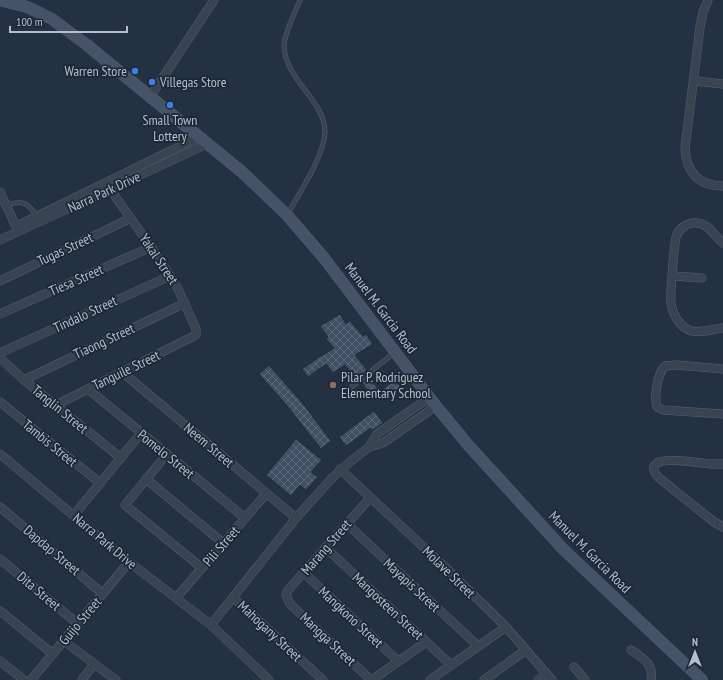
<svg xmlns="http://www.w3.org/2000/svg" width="723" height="680" font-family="'PT Sans Narrow',sans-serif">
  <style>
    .building { fill: url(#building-cross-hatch); stroke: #1f2a39 }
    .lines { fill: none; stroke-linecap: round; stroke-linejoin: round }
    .service-casing { stroke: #56616f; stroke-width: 5 }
    .minor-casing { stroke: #56616f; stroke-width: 9 }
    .secondary-casing { stroke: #56616f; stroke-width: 12 }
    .service { stroke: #394352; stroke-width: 4 }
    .minor { stroke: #394352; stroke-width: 8 }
    .secondary { stroke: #465265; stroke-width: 11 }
    .shop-dot { fill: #3f7fe0; stroke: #1d2837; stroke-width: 1.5 }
    .education-dot { fill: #8d6e63; stroke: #1d2837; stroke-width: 1.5 }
    .labels { text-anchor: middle; stroke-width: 3.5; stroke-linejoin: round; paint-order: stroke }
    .poi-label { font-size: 14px; fill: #b5becc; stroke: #1d2837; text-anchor: start }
    .street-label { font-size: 14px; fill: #b5becc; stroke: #1d2837 }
  </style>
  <defs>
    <pattern id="building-cross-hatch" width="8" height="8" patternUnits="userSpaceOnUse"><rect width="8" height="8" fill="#405062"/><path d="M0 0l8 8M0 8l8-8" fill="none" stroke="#596777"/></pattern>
  </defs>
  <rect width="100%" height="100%" fill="#243142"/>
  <g class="building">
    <path d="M340,314L346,324L350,321L363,336L366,334L373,344L355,355L367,370L356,379L345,365L333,373L326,364L308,377L302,369L322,355V356L334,348L326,339L328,337L320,326Z"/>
    <path d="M269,365L304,405L331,441L321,449L289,408L259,374Z"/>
    <path d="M369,377L383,395L376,401L362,383Z"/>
    <path d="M394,380L401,387L387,398L381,391Z"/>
    <path d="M374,411L383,423L373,430L371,428L346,446L339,437Z"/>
    <path d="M296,439L322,460L311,472L318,477L306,490L300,485L291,496L266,475Z"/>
  </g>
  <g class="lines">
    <g class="service-casing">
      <g id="service">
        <path d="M6,205C23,200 27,202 37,216"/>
        <path d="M287,215C299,194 324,156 325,132C325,100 285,80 284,46C284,34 295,12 300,0"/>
        <path d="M349,389L394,353"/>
      </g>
    </g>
    <g class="minor-casing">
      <g id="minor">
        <path d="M708,0L703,12L700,27L685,148C686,172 698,186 723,186"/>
        <path d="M694,81L723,84"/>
        <path d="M150,97L214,0"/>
        <path d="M0,192L18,231"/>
        <path d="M21,224L199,137"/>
        <path d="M0,240L207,144"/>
        <path d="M723,243C714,236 710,224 697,223C689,222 681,227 677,234C674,240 670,296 671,304C673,313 678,324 687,329C696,335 713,329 723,328"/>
        <path d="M673,276L702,278"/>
        <path d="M0,281L131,218"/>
        <path d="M0,314L151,247"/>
        <path d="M0,353L170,276"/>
        <path d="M0,358L24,380L121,458"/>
        <path d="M723,369L677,365L665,366C657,374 654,397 657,407L663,410L723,414"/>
        <path d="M122,372L296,518"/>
        <path d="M24,380L185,303"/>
        <path d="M88,389L245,518"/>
        <path d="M0,402L100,483"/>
        <path d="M56,405L196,335V329L178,289L170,276L151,247L110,189"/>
        <path d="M369,447L383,443L436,406"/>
        <path d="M0,454L129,562L211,625L269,680"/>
        <path d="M167,454L125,505L202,568"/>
        <path d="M723,464C719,464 714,464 710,464C701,463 637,451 658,477L714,522L723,527"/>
        <path d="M340,469L447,569L506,627L552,680"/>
        <path d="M146,479L223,543"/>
        <path d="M370,498L288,590L286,595L290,604L371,680"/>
        <path d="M0,507L103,594"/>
        <path d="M74,515L141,433"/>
        <path d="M346,523L478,646"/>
        <path d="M325,547L451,665"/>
        <path d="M0,559L78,624"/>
        <path d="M303,572L398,661"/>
        <path d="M176,598L266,494"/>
        <path d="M234,598L323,680"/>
        <path d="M0,611L53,654"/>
        <path d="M211,625L296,518L333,477L351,461L369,447L377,434L430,397"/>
        <path d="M64,641L116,680"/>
        <path d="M631,650C643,658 654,664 651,680"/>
        <path d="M0,661L24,680"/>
        <path d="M574,667L585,680"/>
        <path d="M31,680L129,562"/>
        <path d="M82,680L94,664"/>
        <path d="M372,680L426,642"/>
        <path d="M430,680L506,627"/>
        <path d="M484,680L526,650"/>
        <path d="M538,680L546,674"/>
      </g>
    </g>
    <g class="secondary-casing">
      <path id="secondary" d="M0,0L27,7L40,13L52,19L87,45L242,172L287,215L324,258L436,406L469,446L563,549L702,680"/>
    </g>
    <use href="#service" class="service"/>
    <use href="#minor" class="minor"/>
    <use href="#secondary" class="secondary"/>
  </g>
  <g class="shop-dot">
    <circle cx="135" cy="71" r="4"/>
    <circle cx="152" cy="82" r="4"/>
    <circle cx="170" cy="105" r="4"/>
  </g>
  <circle class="education-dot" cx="333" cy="385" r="4"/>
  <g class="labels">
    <g class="poi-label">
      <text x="127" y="76" text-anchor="end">Warren Store</text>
      <text x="160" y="87">Villegas Store</text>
      <text x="170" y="125" text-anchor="middle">Small Town<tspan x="170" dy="16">Lottery</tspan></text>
      <text x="341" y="382">Pilar P. Rodriguez<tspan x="341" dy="16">Elementary School</tspan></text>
    </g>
    <g class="street-label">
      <text transform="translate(104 192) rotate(-25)" y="5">Narra Park Drive</text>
      <text transform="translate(65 249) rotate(-25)" y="5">Tugas Street</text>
      <text transform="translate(159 259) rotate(56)" y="5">Yakal Street</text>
      <text transform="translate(76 280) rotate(-24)" y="5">Tiesa Street</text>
      <text transform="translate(381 308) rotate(53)" y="5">Manuel M. Garcia Road</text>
      <text transform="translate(85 314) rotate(-25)" y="5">Tindalo Street</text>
      <text transform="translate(104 341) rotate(-25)" y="5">Tiaong Street</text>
      <text transform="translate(126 370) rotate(-26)" y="5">Tanguile Street</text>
      <text transform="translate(60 409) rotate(39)" y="5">Tanglin Street</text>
      <text transform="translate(50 443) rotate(39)" y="5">Tambis Street</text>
      <text transform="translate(209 445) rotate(40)" y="5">Neem Street</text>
      <text transform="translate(166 454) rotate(39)" y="5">Pomelo Street</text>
      <text transform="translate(105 541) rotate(40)" y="5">Narra Park Drive</text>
      <text transform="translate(221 546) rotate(-49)" y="5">Pili Street</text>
      <text transform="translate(326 547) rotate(-49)" y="5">Marang Street</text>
      <text transform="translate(52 550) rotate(40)" y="5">Dapdap Street</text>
      <text transform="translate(590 552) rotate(45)" y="5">Manuel M. Garcia Road</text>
      <text transform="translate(449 572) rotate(44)" y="5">Molave Street</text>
      <text transform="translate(412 585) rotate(43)" y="5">Mayapis Street</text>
      <text transform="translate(39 591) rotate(40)" y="5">Dita Street</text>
      <text transform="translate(388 606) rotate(43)" y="5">Mangosteen Street</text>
      <text transform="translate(351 617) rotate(43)" y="5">Mangkono Street</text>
      <text transform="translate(80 621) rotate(-50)" y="5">Guijo Street</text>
      <text transform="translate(270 631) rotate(43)" y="5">Mahogany Street</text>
      <text transform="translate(328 639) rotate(43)" y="5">Mangga Street</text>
    </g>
  </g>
  <g transform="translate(695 652)" stroke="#1d2837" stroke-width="3" paint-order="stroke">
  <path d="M0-3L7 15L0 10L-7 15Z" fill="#b5becc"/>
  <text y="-6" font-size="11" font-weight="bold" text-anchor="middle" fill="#b5becc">N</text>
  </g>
  <path d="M10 26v6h117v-6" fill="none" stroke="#b5becc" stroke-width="2"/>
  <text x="16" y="26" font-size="12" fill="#b5becc" stroke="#1d2837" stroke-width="3" paint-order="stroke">100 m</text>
</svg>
